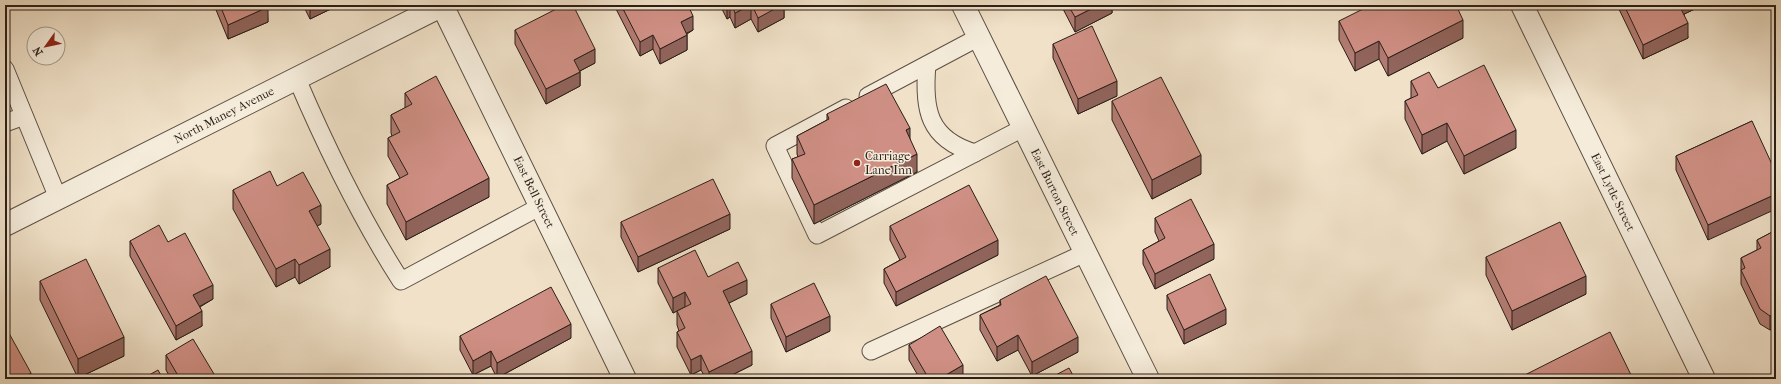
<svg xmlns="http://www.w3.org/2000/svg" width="1781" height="384" font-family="'IM FELL French Canon',serif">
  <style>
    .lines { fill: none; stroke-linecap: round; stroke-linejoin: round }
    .lane-casing { stroke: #5c5044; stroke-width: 19 }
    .street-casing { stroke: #5c5044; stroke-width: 24 }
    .lane { stroke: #f5ecdb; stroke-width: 17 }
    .street { stroke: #f5ecdb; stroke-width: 22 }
    .wall { fill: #b27b72; stroke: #2a1f18 }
    .shaded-wall { fill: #91645c; stroke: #2a1f18 }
    .building { fill: #cf8f84; stroke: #2a1f18 }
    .poi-dot { fill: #8f2418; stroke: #f5ecdb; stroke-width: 1.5 }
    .labels { text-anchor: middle; stroke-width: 3; stroke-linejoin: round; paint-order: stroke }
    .street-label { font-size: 12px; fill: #2a1f18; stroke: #f5ecdb }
    .poi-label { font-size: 12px; fill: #2a1f18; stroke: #f5ecdb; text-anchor: start }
  </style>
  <rect width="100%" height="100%" fill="#f0e1c8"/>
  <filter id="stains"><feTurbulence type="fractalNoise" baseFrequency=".005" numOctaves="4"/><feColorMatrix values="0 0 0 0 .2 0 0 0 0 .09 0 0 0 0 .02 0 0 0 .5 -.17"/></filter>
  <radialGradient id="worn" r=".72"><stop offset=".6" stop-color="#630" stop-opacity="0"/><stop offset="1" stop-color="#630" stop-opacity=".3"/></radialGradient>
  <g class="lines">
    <g class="lane-casing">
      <g id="lane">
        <path d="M927,65C923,109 928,139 975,153"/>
        <path d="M5,69L58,198"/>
        <path d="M297,79C327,149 360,217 401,281L541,206"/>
        <path d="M868,96L979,37"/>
        <path d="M846,108L775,146L817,235L1023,128"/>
        <path d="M5,123L24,116"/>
        <path d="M871,351L1085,253"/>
      </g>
    </g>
    <g class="street-casing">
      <g id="street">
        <path d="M442,5L625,379"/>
        <path d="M963,5L1148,379"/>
        <path d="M1522,5L1704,379"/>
        <path d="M5,225L443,5"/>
      </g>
    </g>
    <use href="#lane" class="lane"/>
    <use href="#street" class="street"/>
  </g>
  <g class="wall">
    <path d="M214,5H267L268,22L228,39Z"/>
    <path d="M303,5H339L310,19Z"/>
    <path d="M614,5H688L693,30L687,34V50L660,64L653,49L640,56Z"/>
    <path d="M720,5H784V18L758,32L751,19L735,28L730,17L727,19Z"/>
    <path d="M1061,5H1112V13L1075,32Z"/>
    <path d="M1617,5H1697V8L1684,14L1688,38L1643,59Z"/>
    <path d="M1339,21L1463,38L1388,76L1379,59L1355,71L1339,40Z"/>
    <path d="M515,30L595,63L580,71V86L546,104L515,44Z"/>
    <path d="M1053,44L1117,96L1078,114L1053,58Z"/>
    <path d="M1411,81L1438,88L1516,148L1464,174L1447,141L1422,154L1405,119V101L1411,98Z"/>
    <path d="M405,93L489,197L406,240L387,204V185L400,178L388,156V138L392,136L391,133V115L405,108Z"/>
    <path d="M1112,101L1201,174L1152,199L1112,120Z"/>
    <path d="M827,114L910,139L917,172L814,224L792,178V159L798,157L797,154V136L827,120Z"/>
    <path d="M1752,121L1708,240L1676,170V156Z"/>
    <path d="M277,186L321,224L317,226L330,267L299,284L295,277L276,287L233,209V190Z"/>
    <path d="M1155,218L1214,259L1155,289L1143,264V250L1159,241L1155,232Z"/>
    <path d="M621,222L730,229L638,272L621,237Z"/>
    <path d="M890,226L998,255L896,306L884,283V269L900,260L890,240Z"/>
    <path d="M1776,230V327L1770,330L1760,324L1741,284V258L1757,250V240Z"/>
    <path d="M130,241L168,242L213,299L200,307L202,326L176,340L130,256Z"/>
    <path d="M1486,257L1586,294L1512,330L1486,275Z"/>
    <path d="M658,268L708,277L747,294L729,303L752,365L724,379H706L701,370L691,375L677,347V332L679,331L677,325V311L673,313L658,283Z"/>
    <path d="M40,281L124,356L78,378L40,300Z"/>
    <path d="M1167,295L1226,324L1184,344L1167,309Z"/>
    <path d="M1000,300L1078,352L1032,376L1018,350L997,361L980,330V315L1000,305Z"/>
    <path d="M771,304L830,331L786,352L771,318Z"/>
    <path d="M460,336L571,338L497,378L491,366L473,375L460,350Z"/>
    <path d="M909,345L963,379H920L909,360Z"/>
    <path d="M166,355L217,379H171L166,370Z"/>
  </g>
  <g class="shaded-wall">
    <path d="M310,5H339L310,19Z"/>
    <path d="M727,5H730V17L727,19Z"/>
    <path d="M751,5V19L735,28V13Z"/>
    <path d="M779,5H784V18L758,32V18Z"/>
    <path d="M1099,5H1112V13L1075,32V17Z"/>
    <path d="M1678,5H1697V8L1678,17Z"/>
    <path d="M268,7V22L228,39V25Z"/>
    <path d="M693,16V30L681,36V22Z"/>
    <path d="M1463,20V38L1388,76V58Z"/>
    <path d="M1688,23V38L1643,59V45Z"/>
    <path d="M653,35V49L640,56V42Z"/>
    <path d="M687,35V50L660,64V49Z"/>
    <path d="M1379,41V59L1355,71V53Z"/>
    <path d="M595,49V63L574,74V60Z"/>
    <path d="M580,72V86L546,104V89Z"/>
    <path d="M1117,81V96L1078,114V99Z"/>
    <path d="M1447,123V141L1422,154V135Z"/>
    <path d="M910,128V146L906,130Z"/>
    <path d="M1516,130V148L1464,174V156Z"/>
    <path d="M917,154V172L814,224V205Z"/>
    <path d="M1201,155V174L1152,199V180Z"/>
    <path d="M489,178V197L406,240V222Z"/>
    <path d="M1776,194V209L1708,240V225Z"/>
    <path d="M321,205V224L309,230V211Z"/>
    <path d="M730,214V229L638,272V257Z"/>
    <path d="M998,240V255L896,306V292Z"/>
    <path d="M1214,244V259L1155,289V274Z"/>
    <path d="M330,249V267L299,284V265Z"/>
    <path d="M295,259V277L276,287V269Z"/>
    <path d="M1586,276V294L1512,330V311Z"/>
    <path d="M747,280V294L723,306V291Z"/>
    <path d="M213,285V299L193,310V295Z"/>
    <path d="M685,292V307L673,313V298Z"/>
    <path d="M1226,309V324L1184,344V330Z"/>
    <path d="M202,311V326L176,340V326Z"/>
    <path d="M1776,313V327L1770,330V316Z"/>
    <path d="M830,316V331L786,352V337Z"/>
    <path d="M571,324V338L497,378V363Z"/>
    <path d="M1018,335V350L997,361V347Z"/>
    <path d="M124,337V356L78,378V359Z"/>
    <path d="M1078,337V352L1032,376V362Z"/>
    <path d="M491,351V366L473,375V361Z"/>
    <path d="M752,351V365L724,379H709V372Z"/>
    <path d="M701,355V370L691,375V360Z"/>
    <path d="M963,365V379H939Z"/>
    <path d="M31,373V379H21Z"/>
  </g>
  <g class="building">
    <path d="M220,5H267L268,7L228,25Z"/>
    <path d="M564,5H573L595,49L574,60L580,72L546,89L515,30Z"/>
    <path d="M621,5H688L693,16L681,22L687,35L660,49L653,35L640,42Z"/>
    <path d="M732,5H751L735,13Z"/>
    <path d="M752,5H782L758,18Z"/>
    <path d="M1068,5H1099L1075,17Z"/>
    <path d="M1371,5H1456L1463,20L1388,58L1379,41L1355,53L1339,21Z"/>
    <path d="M1624,5H1679L1688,23L1643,45Z"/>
    <path d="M1092,26L1117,81L1078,99L1053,44Z"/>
    <path d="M1484,65L1516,130L1464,156L1447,123L1422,135L1405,101L1418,95L1411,81L1429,72L1438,88Z"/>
    <path d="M436,76L489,178L406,222L387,185L408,174L388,138L400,132L391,115L412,104L405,93Z"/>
    <path d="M1161,77L1201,155L1152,180L1112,101Z"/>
    <path d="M886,84L910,128L906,130L917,154L814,205L792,159L805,154L797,136L829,119L827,114Z"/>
    <path d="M1752,121L1776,173V194L1708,225L1676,156Z"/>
    <path d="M270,171L277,186L303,172L321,205L309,211L330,249L299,265L295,259L276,269L233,190Z"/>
    <path d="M713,179L730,214L638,257L621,222Z"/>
    <path d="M969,185L998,240L896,292L884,269L906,257L890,226Z"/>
    <path d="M1191,199L1214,244L1155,274L1143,250L1165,238L1155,218Z"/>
    <path d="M1560,222L1586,276L1512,311L1486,257Z"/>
    <path d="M159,225L168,242L185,233L213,285L193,295L202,311L176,326L130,241Z"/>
    <path d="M1776,230V313L1770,316L1760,309L1741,270L1745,268L1741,258L1761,248L1757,240Z"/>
    <path d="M695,250L708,277L738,262L747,280L723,291L752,351L709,372L701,355L691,360L677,332L685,328L677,311L691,304L685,292L673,298L658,268Z"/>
    <path d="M86,259L124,337L78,359L40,281Z"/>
    <path d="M1210,274L1226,309L1184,330L1167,295Z"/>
    <path d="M1046,276L1078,337L1032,362L1018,335L997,347L980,315L1001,305L1000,300Z"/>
    <path d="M814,283L830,316L786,337L771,304Z"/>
    <path d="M551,287L571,324L497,363L491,351L473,361L460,336Z"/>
    <path d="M5,326L31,373L21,379H5Z"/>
    <path d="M940,326L963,365L939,379H929L909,345Z"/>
    <path d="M1610,332L1633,379H1517Z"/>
    <path d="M193,339L217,379H180L166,355Z"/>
    <path d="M1069,368L1075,379H1048Z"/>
    <path d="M158,370L163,379H142Z"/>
    <path d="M1270,376L1271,379H1263Z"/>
  </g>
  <circle class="poi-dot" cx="857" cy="163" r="4"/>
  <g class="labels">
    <g class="street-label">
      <text transform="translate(224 115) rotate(-27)" y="4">North Maney Avenue</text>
      <text transform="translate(534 192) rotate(64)" y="4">East Bell Street</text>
      <text transform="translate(1055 192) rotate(64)" y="4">East Burton Street</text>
      <text transform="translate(1613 192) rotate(64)" y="4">East Lytle Street</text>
    </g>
    <g class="poi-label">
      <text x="865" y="160">Carriage<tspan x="865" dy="14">Lane Inn</tspan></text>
    </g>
  </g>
  <rect width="1781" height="384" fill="none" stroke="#f0e1c8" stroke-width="20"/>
  <rect x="6" y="6" width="1769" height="372" fill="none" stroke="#2a1f18" stroke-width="2"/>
  <rect x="10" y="10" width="1761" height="364" fill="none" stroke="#2a1f18"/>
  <g transform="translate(46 46) rotate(237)"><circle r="19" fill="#f5ecdb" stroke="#a49a8d"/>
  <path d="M0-3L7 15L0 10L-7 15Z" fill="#8f2418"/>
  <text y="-6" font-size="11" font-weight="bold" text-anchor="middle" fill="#2a1f18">N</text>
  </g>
  <rect width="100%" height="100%" filter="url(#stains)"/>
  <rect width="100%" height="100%" fill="url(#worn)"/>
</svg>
